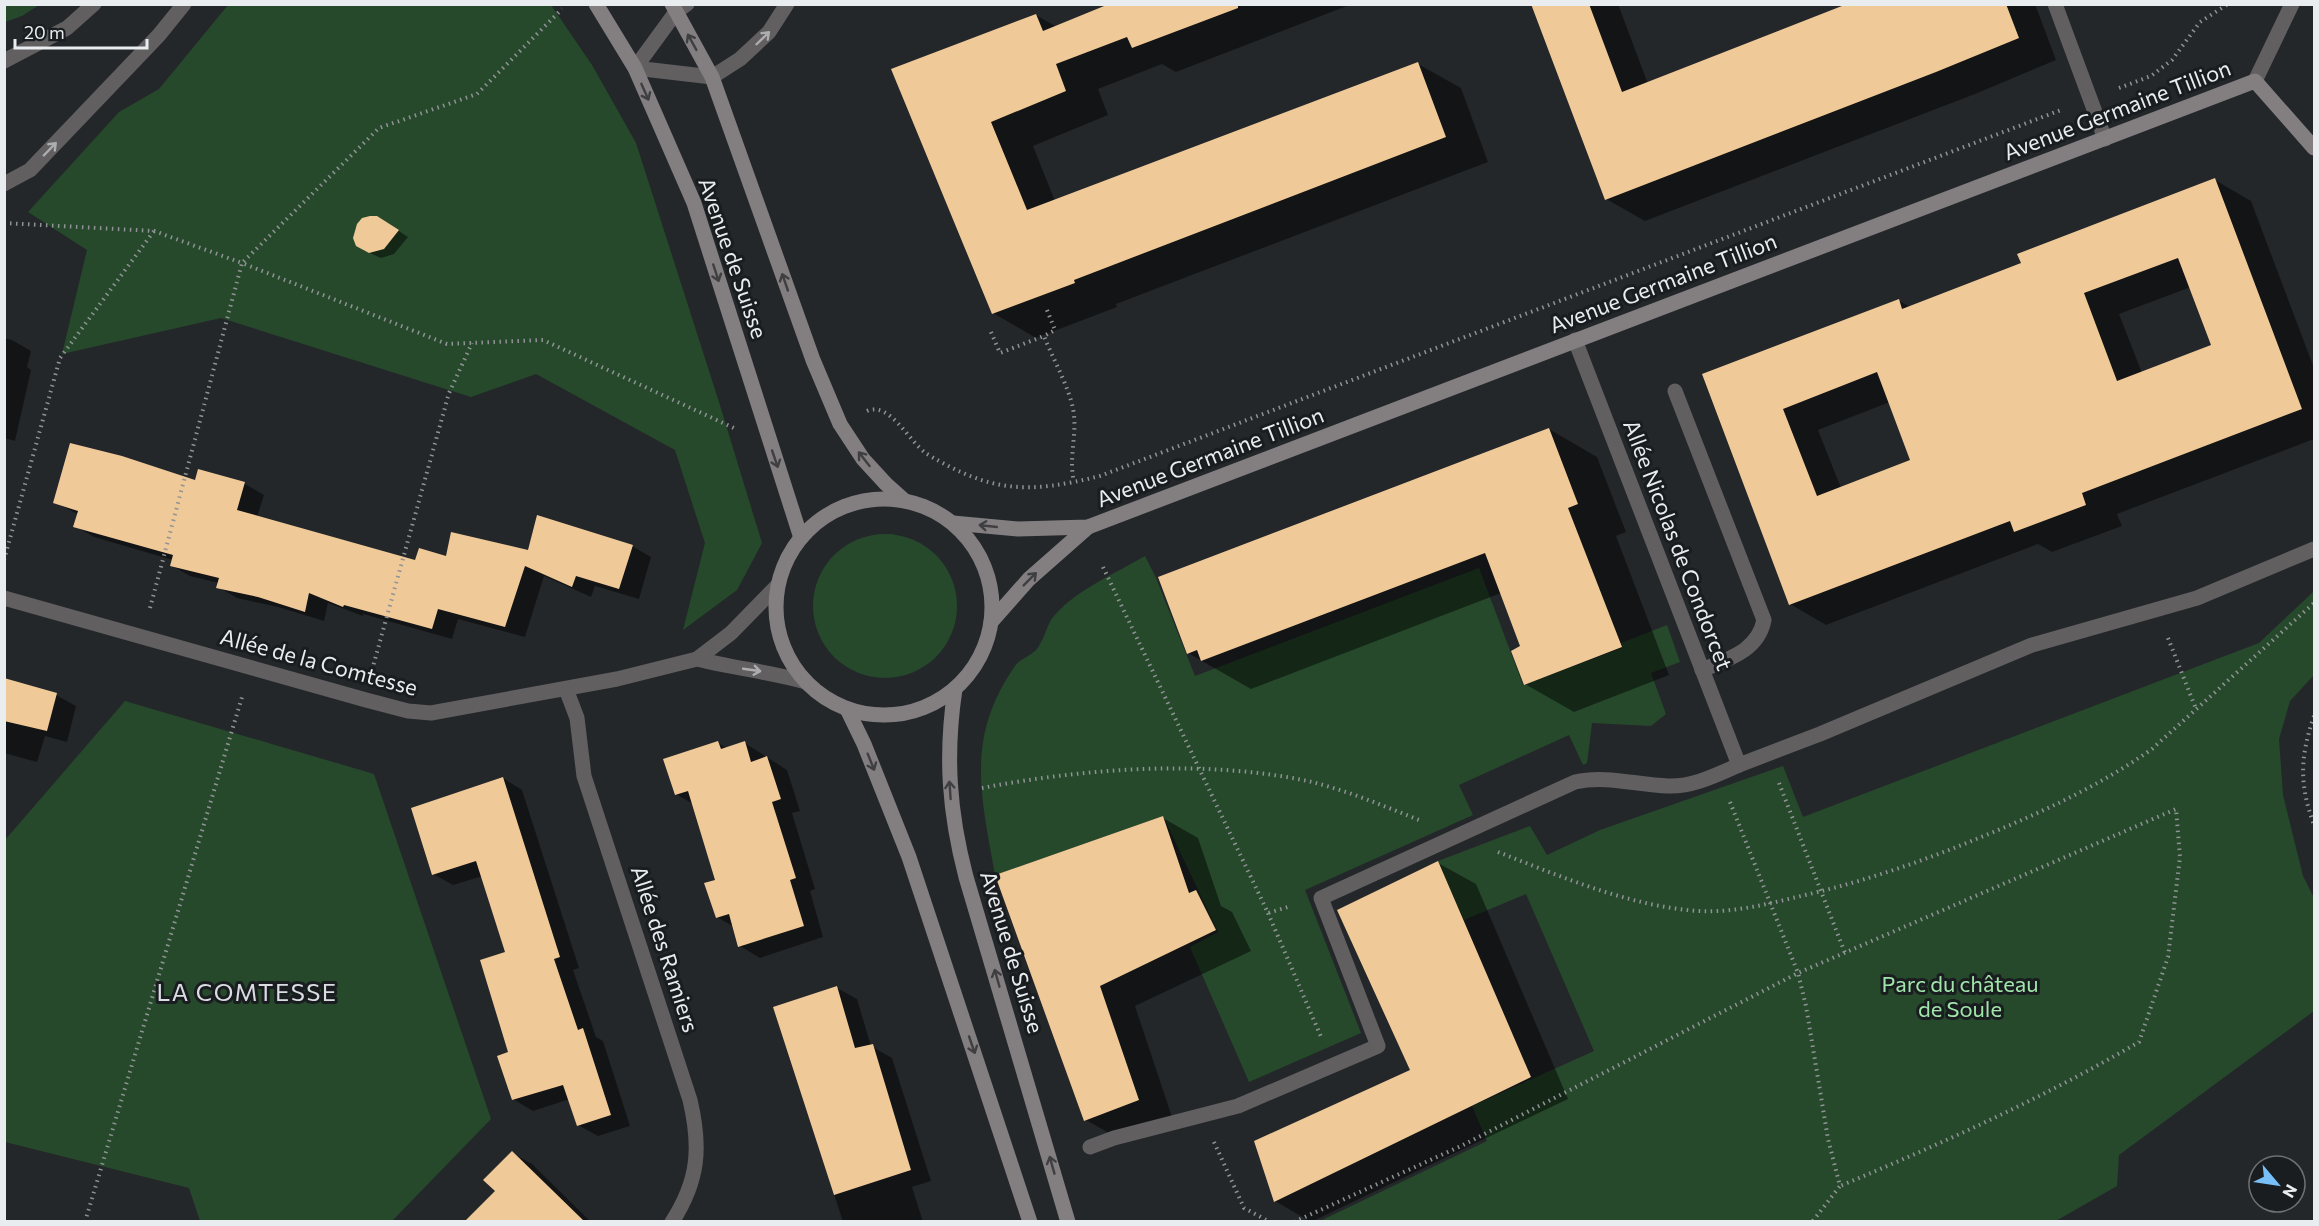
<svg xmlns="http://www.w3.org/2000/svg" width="2319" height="1226" font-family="Commissioner,sans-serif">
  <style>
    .green { fill: #26492c }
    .shadow { fill: #0007; fill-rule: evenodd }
    .building { fill: #f0c998; fill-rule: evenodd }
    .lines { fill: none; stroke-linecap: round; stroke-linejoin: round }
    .path { stroke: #909395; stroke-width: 4; stroke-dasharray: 1.5 4.5; stroke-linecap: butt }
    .lane { stroke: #625f60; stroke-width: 15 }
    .street { stroke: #625f60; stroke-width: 15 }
    .secondary { stroke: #837f80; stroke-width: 15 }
    .oneway { stroke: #adadaf }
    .oneway2 { stroke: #3f3f42 }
    .labels { text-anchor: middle; stroke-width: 6; stroke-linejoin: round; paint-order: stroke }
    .street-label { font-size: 22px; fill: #eaedef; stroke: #1a1d20 }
    .park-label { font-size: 22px; fill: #a0e6aa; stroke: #1a1d20 }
    .neighbourhood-label { font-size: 24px; letter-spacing: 1.5px; fill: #dadee2; stroke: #1a1d20 }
  </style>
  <rect width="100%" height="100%" fill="#24272a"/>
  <g class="green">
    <path d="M5,4H39V5L22,16L5,22Z"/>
    <path d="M228,5H551L592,65L636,143L718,399L762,543L737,590L683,630L705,543L675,450L536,374L471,397L221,318L62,354L87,250L28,212L119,112L159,89Z"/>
    <circle cx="885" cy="606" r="72"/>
    <path d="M1145,556L1156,578L1195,676L1479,568L1523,685L1622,648L1621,643L1667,625L1680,662L1651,673L1666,714L1651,726L1592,723L1587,763L1583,765L1569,735L1459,785L1473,815L1305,890L1361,1033L1249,1082L1190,947L1218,932L1163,816L995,875C981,795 965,738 1015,666C1021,658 1031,656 1037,649C1043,641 1046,629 1051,620C1070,593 1116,573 1145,556Z"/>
    <path d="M2314,591V675L2290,701L2279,739L2283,795L2303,876L2314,898V1011L2119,1155L2117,1186L2054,1222L1320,1221L1487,1141L1472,1106L1594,1051L1526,894L1464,920L1438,861L1530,826L1547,855L1600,830L1783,766L1803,817L2259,643Z"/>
    <path d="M125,701L374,774L491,1119L392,1221H200L189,1188L5,1142V840Z"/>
  </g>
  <g class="shadow">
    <path d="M1113,4H1352L1176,72L1162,64L1098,89L1108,115L1033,146L1055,201L1418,64L1461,88L1488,162L1116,304L1117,307L1036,338L993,313L893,70L1036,15L1057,27Z"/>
    <path d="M1533,4H1618L1648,84L1851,4H2035L2056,60L1975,94L1645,221L1606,199Z"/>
    <path d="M2215,180L2251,201L2314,368V439L2117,514L2122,526L2052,552L2038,544L1826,625L1790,604L1704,374L1898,300L1910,307L2023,264ZM2191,287L2213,346L2142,373L2119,314ZM1890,402L1912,461L1841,488L1818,430Z"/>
    <path d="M388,224L408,237L394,254L381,258L363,250Z"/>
    <path d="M4,338L12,340L31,351L27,367L31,370L15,441L4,438Z"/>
    <path d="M1549,429L1597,457L1626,532L1616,536L1669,675L1574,712L1525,684L1522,647L1501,593L1251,689L1188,653Z"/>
    <path d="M196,482L245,484L264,495L257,517L416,562L529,552L632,546L651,557L639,599L595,586L591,597L544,576L525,637L458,619L452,639L363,614V616L328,603L324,621L278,607L237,598L218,587L219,583L190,576L171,565L173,560L94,537L75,526L79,515L55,502Z"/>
    <path d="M4,679L56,695L76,706L67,742L45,736L37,762L4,753Z"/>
    <path d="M718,743L727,748L745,743L787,770L800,811L792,813L815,889L810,891L823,937L760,958L740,946L734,927L717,917V881L693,804L676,794Z"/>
    <path d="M503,778L522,790L579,968L573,970L596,1037L603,1041L630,1126L598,1136L578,1125L570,1099L533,1111L513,1099L507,953L483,876L453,885L433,874Z"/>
    <path d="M1163,818L1198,838L1221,906L1232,912L1251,951L1135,1006L1173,1120L1121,1140L1086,1120L997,876Z"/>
    <path d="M1438,863L1476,884L1568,1099L1311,1222L1275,1201L1412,1071Z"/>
    <path d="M837,988L857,999L871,1046L892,1058L931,1181L912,1187L923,1222H843L775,1008Z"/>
    <path d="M512,1153L532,1164L591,1222H473L497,1191Z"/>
  </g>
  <g class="building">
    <path d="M1109,4H1238V8L1132,48L1127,37L1056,64L1066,91L991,122L1027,210L1418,62L1446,137L1074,280L1075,283L992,314L891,69L1036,14L1043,31Z"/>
    <path d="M1531,4H1589L1622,92L1847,4H2006L2019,38L1936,72L1605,200Z"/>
    <path d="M2215,178L2302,409L2082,493L2086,505L2014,532L2010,521L1789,605L1702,374L1899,299L1902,309L2021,263L2017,254ZM2178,258L2211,345L2117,381L2084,293ZM1877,372L1910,460L1817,496L1783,409Z"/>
    <path d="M370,216H377L399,230L384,249L369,253L356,246L353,238L357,224L362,218Z"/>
    <path d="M1549,428L1578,504L1568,508L1622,647L1524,685L1511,651L1520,646L1485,553L1201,661L1197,650L1187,654L1158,577Z"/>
    <path d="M70,443L122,456L195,480L198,469L245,482L237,510L415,560L419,548L446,556L451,532L528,550L537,515L633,545L619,589L576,576L572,587L525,566L505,627L438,609L432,629L344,605L343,607L309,593L305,612L258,597L216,588L219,578L170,566L173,555L73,527L78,511L53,503Z"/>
    <path d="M4,678L57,693L47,731L4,721Z"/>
    <path d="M718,741L721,749L745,741L751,762L767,756L781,799L772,802L796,878L790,880L804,926L738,947L729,914L716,918L704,883L715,880L688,791L675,795L663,759Z"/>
    <path d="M503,777L560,957L554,959L578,1030L583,1028L611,1115L577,1126L563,1085L512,1100L497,1056L508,1052L480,960L505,952L476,861L432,875L411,808Z"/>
    <path d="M1163,816L1189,893L1196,890L1216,930L1100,986L1139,1100L1084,1121L995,875Z"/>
    <path d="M1438,861L1531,1077L1274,1202L1254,1141L1410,1070L1337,910Z"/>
    <path d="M837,986L855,1048L873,1044L911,1170L834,1195L773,1007Z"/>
    <path d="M512,1151L584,1221H465L495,1191L483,1180Z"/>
  </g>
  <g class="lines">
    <g class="path">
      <path d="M2119,88L2151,76L2172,60L2200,22L2228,4"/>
      <path d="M4,223L154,231L242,263L379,128L477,94L562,9"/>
      <path d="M1047,310L1055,330L1044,336C1052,357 1069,387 1073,409C1078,433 1068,457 1074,482"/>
      <path d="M991,332L1000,353L1044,336"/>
      <path d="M867,411C890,401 909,442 927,454C992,493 1028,494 1100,476L2061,110"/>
      <path d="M4,560L60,358L154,231"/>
      <path d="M1103,567L1268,913L1291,906"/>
      <path d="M150,608L242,263L447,344L543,340L734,428"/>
      <path d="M2168,638L2196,709"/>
      <path d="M372,670L449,393L472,343"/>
      <path d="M2314,716C2300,757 2299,784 2314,825"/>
      <path d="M1779,783L1845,953"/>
      <path d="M982,788C1086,768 1208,759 1312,782C1348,791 1384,806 1419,820"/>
      <path d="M1730,802L1798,973L1806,1006L1828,1139L1840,1186L1812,1222"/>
      <path d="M1498,852C1562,877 1629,906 1698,911C1734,913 1767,904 1801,896C1867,881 1929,859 1991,833C2047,810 2102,784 2152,749L2314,603"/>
      <path d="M1268,913L1322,1039"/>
      <path d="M1214,1142L1244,1208L1270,1222"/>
      <path d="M85,1222L242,697"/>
      <path d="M1294,1222L1461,1146L1798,973L2176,809L2180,857L2168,957L2139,1042C2043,1098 1943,1143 1840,1186"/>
    </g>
    <g class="lane">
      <path d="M2055,4L2105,139"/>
      <path d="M1575,340L1739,765L1820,734L2032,645L2197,598L2314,549"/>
      <path d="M1675,391L1764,620C1758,651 1728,659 1702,670"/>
      <path d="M1090,1147L1114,1138L1238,1106L1378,1046L1321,898L1575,782C1606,775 1637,785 1668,786C1693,787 1716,775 1739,765"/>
    </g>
    <g class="street">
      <path d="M687,4L676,12L635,68L712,77L740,59L769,32L787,4"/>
      <path d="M4,61L67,28L94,4"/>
      <path d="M2255,81L2292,4"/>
      <path d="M4,184L30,170L159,35L184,4"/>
      <path d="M4,598L366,700L408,711L431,713L617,679L697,659L731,633L777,586"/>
      <path d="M697,659C733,668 770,672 806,682"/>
      <path d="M566,689L577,718L584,776L690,1100C701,1147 699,1180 672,1222"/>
    </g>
    <g class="secondary">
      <path d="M596,4L635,68L694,203L801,538"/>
      <path d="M672,4L712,77L813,360L840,424L863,459L886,484L905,501"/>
      <circle cx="884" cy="607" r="108"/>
      <path d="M953,523L1018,529L1088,527L2255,81L2314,148"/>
      <path d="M991,622L1029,579L1088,527"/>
      <path d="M955,689C945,756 949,812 966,877L1068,1222"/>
      <path d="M847,709L864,744L909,857L1030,1222"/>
    </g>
  </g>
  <defs><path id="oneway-shaft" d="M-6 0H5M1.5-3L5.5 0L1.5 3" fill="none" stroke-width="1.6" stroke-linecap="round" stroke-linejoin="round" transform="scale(1.5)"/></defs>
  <g class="oneway">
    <use href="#oneway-shaft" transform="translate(763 38) rotate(-44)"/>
    <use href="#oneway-shaft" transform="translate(50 149) rotate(-46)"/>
    <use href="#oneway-shaft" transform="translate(752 670) rotate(8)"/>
  </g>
  <g class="oneway2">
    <use href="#oneway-shaft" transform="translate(692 42) rotate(-119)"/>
    <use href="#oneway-shaft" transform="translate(645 92) rotate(66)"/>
    <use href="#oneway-shaft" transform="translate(716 273) rotate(72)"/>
    <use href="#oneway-shaft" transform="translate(785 282) rotate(-109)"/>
    <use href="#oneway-shaft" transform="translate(775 459) rotate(71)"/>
    <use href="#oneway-shaft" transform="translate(864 459) rotate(-128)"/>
    <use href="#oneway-shaft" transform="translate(988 526) rotate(-174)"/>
    <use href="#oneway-shaft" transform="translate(1030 579) rotate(-45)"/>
    <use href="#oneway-shaft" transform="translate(871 762) rotate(68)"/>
    <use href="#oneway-shaft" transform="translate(950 790) rotate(-94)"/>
    <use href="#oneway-shaft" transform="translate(997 978) rotate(-106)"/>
    <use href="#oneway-shaft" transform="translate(972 1045) rotate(71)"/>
    <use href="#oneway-shaft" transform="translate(1052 1165) rotate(-106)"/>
  </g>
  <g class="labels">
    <g class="street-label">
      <text transform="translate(2117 110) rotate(-21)" y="8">Avenue Germaine Tillion</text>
      <text transform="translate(733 258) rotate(71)" y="8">Avenue de Suisse</text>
      <text transform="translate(1663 283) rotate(-21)" y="8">Avenue Germaine Tillion</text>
      <text transform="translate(1210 457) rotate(-21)" y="8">Avenue Germaine Tillion</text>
      <text transform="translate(1678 545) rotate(69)" y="8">Allée Nicolas de Condorcet</text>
      <text transform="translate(319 662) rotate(15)" y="8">Allée de la Comtesse</text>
      <text transform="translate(665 949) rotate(72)" y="8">Allée des Ramiers</text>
      <text transform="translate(1012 952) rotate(73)" y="8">Avenue de Suisse</text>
    </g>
    <g class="park-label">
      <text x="1960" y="992">Parc du château<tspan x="1960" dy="25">de Soule</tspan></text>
    </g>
    <g class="neighbourhood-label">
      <text x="247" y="1001">LA COMTESSE</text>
    </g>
  </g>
  <rect width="2319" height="1226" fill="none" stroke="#eaedef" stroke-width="12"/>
  <g transform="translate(2277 1184) rotate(119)"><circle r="28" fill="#1a1d20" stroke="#6d7073" stroke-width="1.5"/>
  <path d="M0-4.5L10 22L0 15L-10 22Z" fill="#78bff7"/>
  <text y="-9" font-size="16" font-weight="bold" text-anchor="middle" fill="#eaedef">N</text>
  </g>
  <path d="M15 39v9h132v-9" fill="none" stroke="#eaedef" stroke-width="3"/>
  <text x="24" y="39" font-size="18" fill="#eaedef" stroke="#1a1d20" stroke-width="4.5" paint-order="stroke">20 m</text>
</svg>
